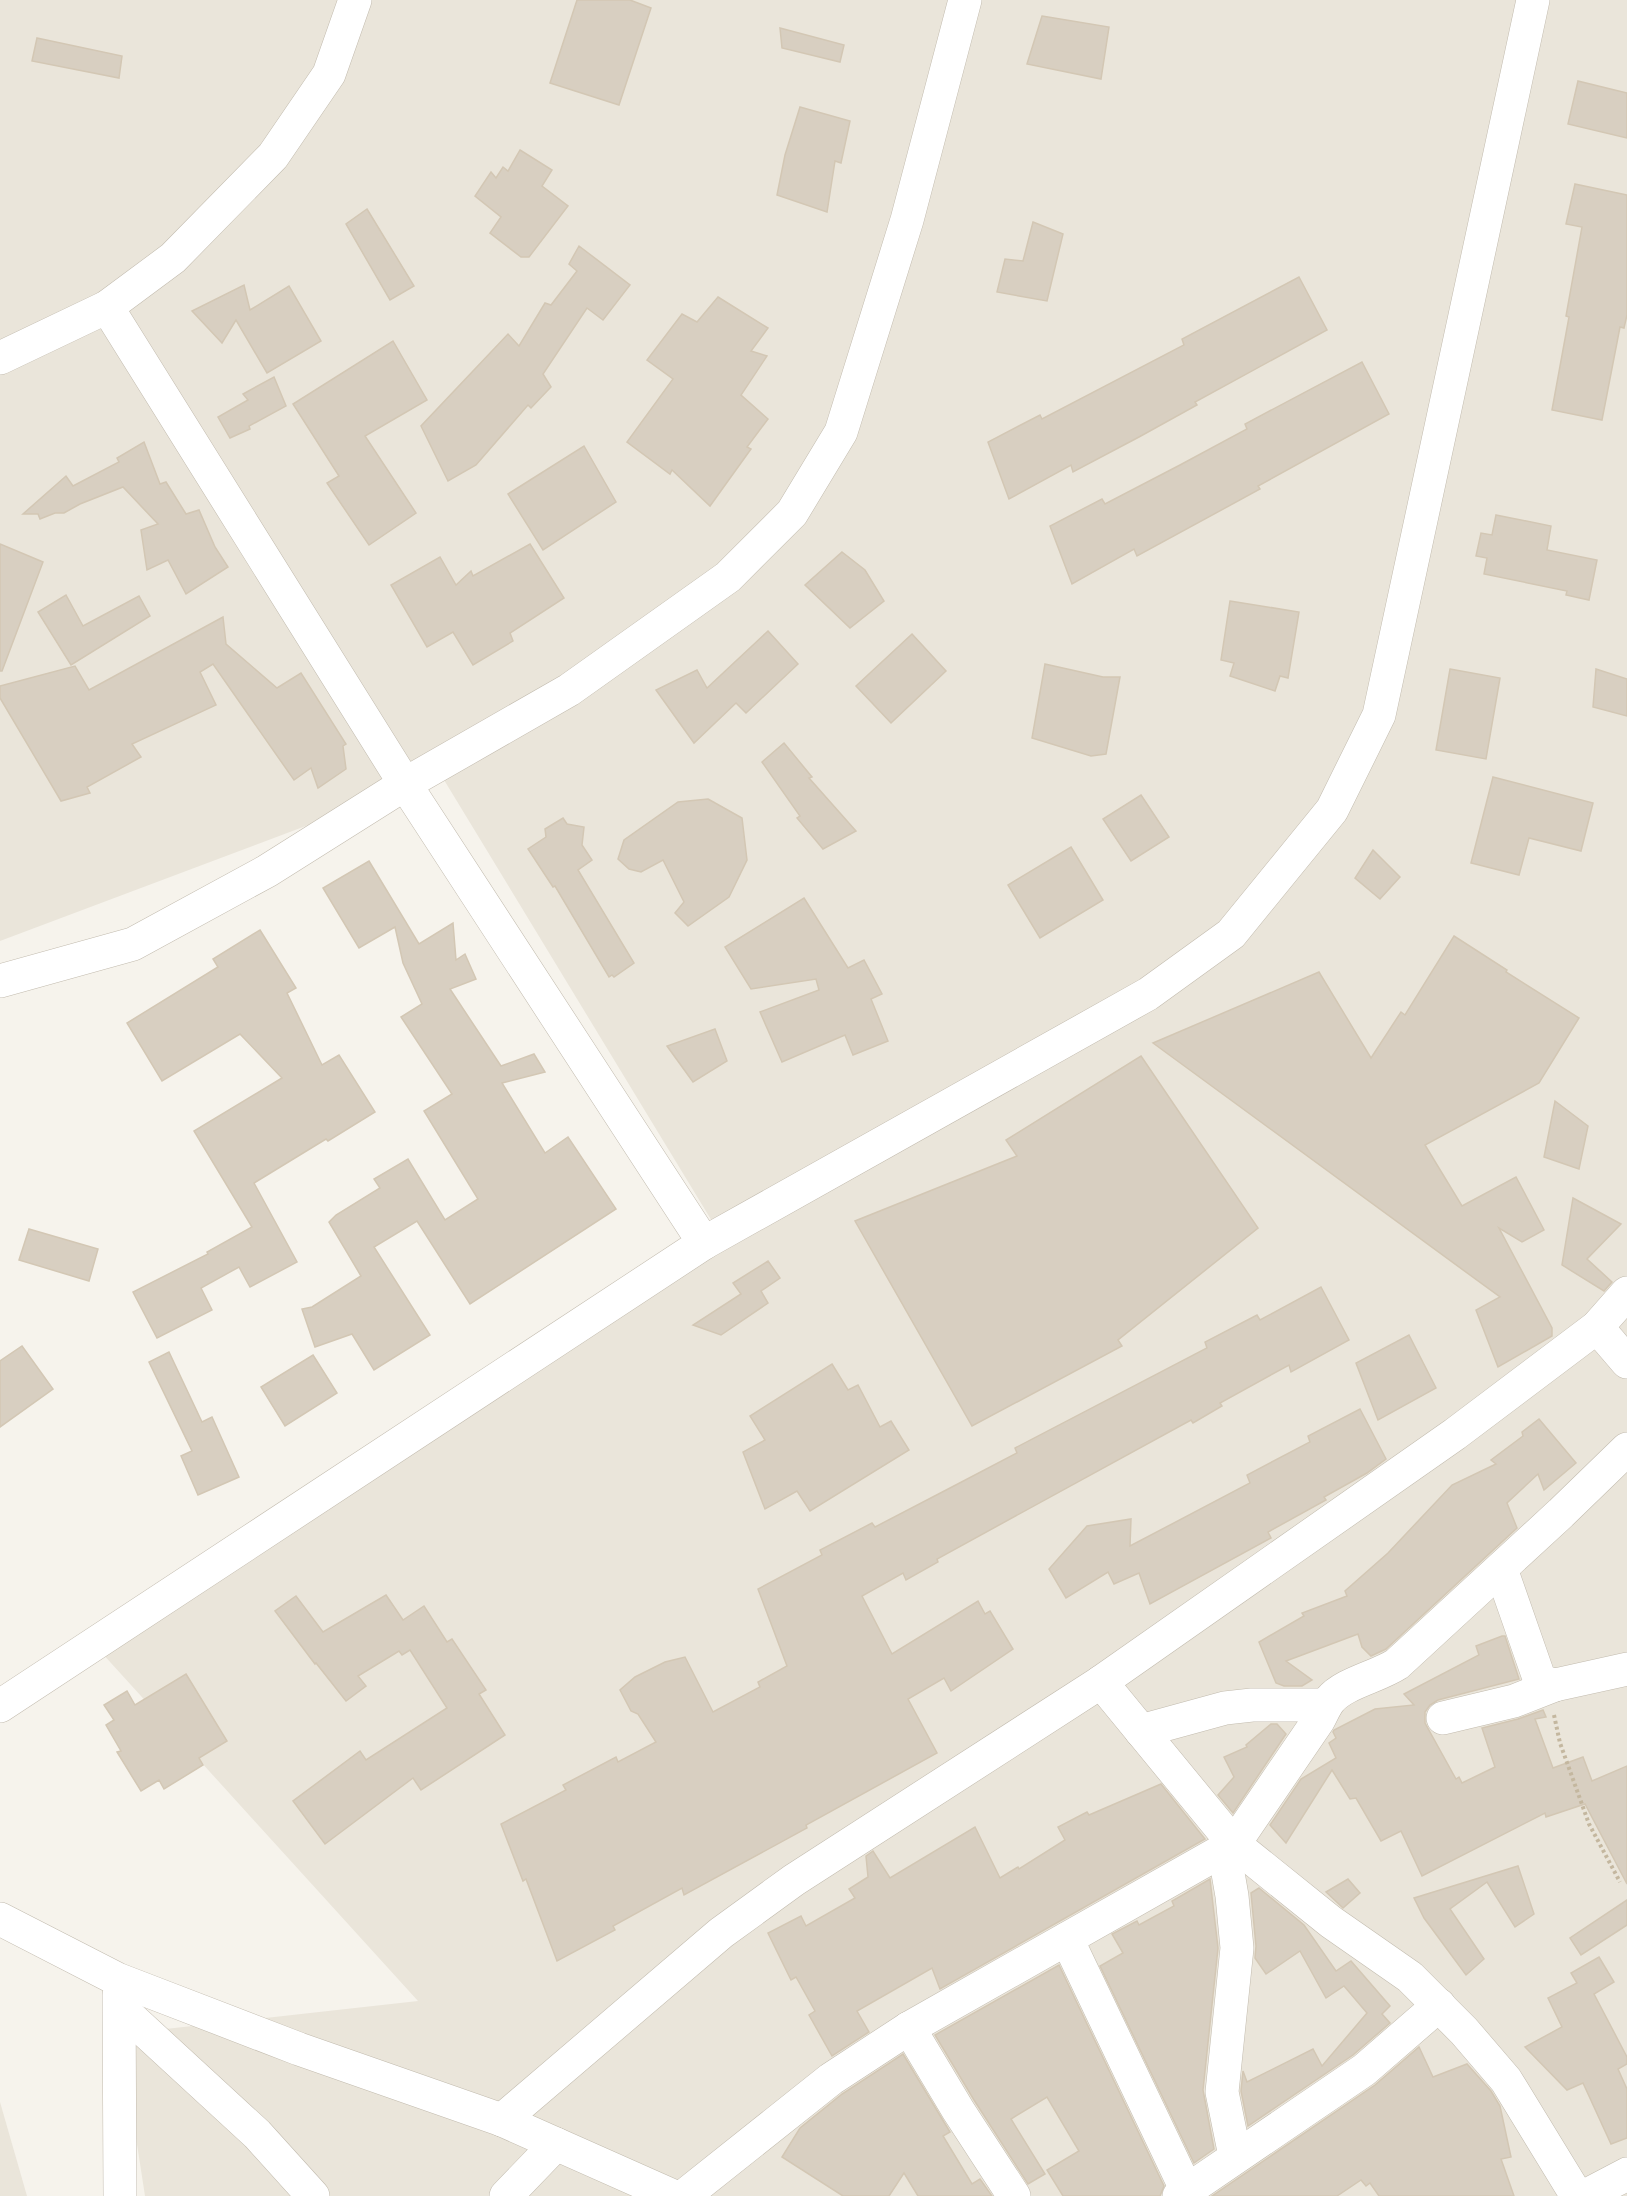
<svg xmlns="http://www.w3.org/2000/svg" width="1627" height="2196" font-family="Signika,sans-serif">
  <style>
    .residential { fill: #eae5da }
    .building { fill: #d8cfc1; stroke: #d3c7b4; stroke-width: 1.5 }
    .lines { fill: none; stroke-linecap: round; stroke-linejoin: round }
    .minor-casing { stroke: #c2bbae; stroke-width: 34 }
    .path { stroke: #c4b79f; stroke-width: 4; stroke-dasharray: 3 3; stroke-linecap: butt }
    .minor { stroke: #fff; stroke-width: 33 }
  </style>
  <rect width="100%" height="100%" fill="#f6f3ec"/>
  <g class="residential">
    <path d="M0,0H1627V2196H145L120,2034L418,2001L101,1652L718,1231L441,775L0,941Z"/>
    <path d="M0,2102L27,2196H0Z"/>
  </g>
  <g class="building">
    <path d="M577,0H630L651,8L619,105L550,83Z"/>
    <path d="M1042,16L1109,27L1101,79L1027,64Z"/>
    <path d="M780,28L844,45L840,62L782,48Z"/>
    <path d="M37,38L122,56L119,78L32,61Z"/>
    <path d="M1578,81L1627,93V138L1568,124Z"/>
    <path d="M800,107L850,121L841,163L835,161L827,212L777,195L785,155Z"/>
    <path d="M520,150L552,170L542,186L568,206L529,257H521L490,233L501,217L475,196L491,172L496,178L503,167L508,171Z"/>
    <path d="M1575,184L1627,195V315L1624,328L1620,327L1602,420L1552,410L1569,317L1566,316L1582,227L1566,224Z"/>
    <path d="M367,209L414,286L390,300L346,224Z"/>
    <path d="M1033,222L1063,234L1047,301L997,292L1005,259L1023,261Z"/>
    <path d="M579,246L630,285L603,320L587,308L543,374L551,387L531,408L528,405L476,465L448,481L421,426L508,334L519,346L545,303L551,305L577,271L569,264Z"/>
    <path d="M1299,277L1327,330L1195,402L1197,405L1139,437L1073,472L1071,465L1009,499L988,442L1040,415L1042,419L1184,345L1182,339Z"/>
    <path d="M244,285L250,310L289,286L321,341L267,373L236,320L222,343L192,311Z"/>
    <path d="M718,297L768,328L751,351L767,356L741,395L768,419L747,447L751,449L710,506L672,470L670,474L627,442L673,379L647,360L682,314L697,322Z"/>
    <path d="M393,341L427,400L365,436L416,513L369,545L327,483L339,476L293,404Z"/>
    <path d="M1362,362L1389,414L1258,486L1260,489L1137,556L1134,549L1072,584L1050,526L1102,499L1105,504L1180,465L1247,429L1245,424Z"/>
    <path d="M274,377L286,406L249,426L250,429L230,438L218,417L248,400L243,394Z"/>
    <path d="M144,442L160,484L166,482L186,514L199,510L215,547L228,567L186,594L168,560L147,570L141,530L158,524L123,487L80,504L64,513H55L40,519L38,514H23L66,476L73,486L119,462L117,458Z"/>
    <path d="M584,446L616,502L543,550L508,494Z"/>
    <path d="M1496,515L1551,526L1547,550L1597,560L1589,600L1566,595L1567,591L1484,574L1487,558L1476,556L1481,533L1492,535Z"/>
    <path d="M0,544L43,562L2,671H0Z"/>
    <path d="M530,544L564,598L510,633L513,641L473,665L453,632L427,647L391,585L440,557L456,585L471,571L473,576Z"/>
    <path d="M842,552L865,570L884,601L850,628L805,585Z"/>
    <path d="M66,595L83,626L139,596L150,616L71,665L38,612Z"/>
    <path d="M1230,601L1299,612L1288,678L1280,676L1275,691L1230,676L1234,663L1221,660Z"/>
    <path d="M223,617L226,644L277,688L301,673L346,744L343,746L346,769L318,788L311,768L294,780L213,664L200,672L216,705L132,744L141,757L87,787L90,793L61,801L0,698V686L75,666L89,690Z"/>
    <path d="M768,631L798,664L746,713L736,703L694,743L656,690L697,670L707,688Z"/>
    <path d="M912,634L946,671L891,723L856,686Z"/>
    <path d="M1045,664L1103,677H1120L1106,754L1091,756L1032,738Z"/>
    <path d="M1450,669L1500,678L1486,759L1436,750Z"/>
    <path d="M1596,669L1627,679V716L1593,707Z"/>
    <path d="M784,743L812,777L809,778L856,831L823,849L797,818L800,816L762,762Z"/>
    <path d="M1493,777L1593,803L1581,851L1529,838L1519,875L1471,863Z"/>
    <path d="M1141,795L1169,837L1131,861L1103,819Z"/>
    <path d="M708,799L742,818L747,860L729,897L688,926L675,913L684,902L663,860L641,872L629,869L618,859L624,840L678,802Z"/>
    <path d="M563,818L567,824L584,827L582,845L592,860L578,870L634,963L614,977L612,975L609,977L555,886L553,887L528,849L546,837L545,829Z"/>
    <path d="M1071,847L1103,900L1040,938L1008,885Z"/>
    <path d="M1373,850L1400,877L1380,899L1355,878Z"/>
    <path d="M369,861L419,944L453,923L456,960L465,954L476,979L450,989L501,1066L534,1054L545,1072L502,1083L545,1153L568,1137L616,1209L470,1304L417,1221L374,1247L430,1335L374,1370L352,1334L315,1347L302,1309L312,1307L361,1276L329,1222L336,1215L380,1188L374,1179L408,1159L445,1220L478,1199L424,1111L452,1094L401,1017L422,1004L403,963L395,927L359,948L323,888Z"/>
    <path d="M804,898L848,968L864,960L882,994L871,999L888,1041L853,1055L845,1035L782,1062L760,1012L819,990L816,979L751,989L725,947Z"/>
    <path d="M260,930L296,988L287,993L322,1065L339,1055L375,1112L328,1141L326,1139L254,1183L297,1262L250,1287L239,1267L201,1288L212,1310L157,1338L133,1292L208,1254L207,1252L252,1227L194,1131L282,1078L240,1034L162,1081L127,1023L218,967L213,959Z"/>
    <path d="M1454,936L1507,970L1506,972L1579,1018L1539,1083L1425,1145L1462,1206L1516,1177L1544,1230L1522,1242L1499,1228L1552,1328V1336L1498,1367L1476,1310L1500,1297L1153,1043L1319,972L1371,1058L1401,1012L1405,1015Z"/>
    <path d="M715,1029L727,1061L693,1082L667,1046Z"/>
    <path d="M1141,1056L1258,1228L1118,1340L1122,1346L972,1426L855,1221L1017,1156L1006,1140Z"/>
    <path d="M1555,1101L1588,1126L1579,1169L1544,1157Z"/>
    <path d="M1573,1198L1621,1224L1587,1259L1612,1282L1604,1291L1562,1265Z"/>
    <path d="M29,1229L98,1249L89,1281L19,1260Z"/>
    <path d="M768,1261L780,1278L761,1291L768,1303L721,1335L693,1325L741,1294L733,1283Z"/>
    <path d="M1321,1287L1349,1340L1291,1372L1289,1365L1220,1403L1222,1406L1193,1423L1191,1420L937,1559L938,1562L906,1580L903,1573L862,1596L892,1654L978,1601L985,1614L990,1611L1013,1649L951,1691L944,1678L908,1699L937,1753L806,1825L807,1828L684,1895L682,1888L613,1926L615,1930L557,1961L526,1879L523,1881L501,1824L566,1790L563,1785L616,1757L618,1762L656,1742L638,1714L631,1711L620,1690L635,1677L665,1662L685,1657L713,1712L760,1687L758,1682L787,1666L758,1589L822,1555L820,1550L872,1523L875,1527L950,1488L1017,1453L1015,1448L1207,1348L1205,1342L1257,1315L1260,1320Z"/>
    <path d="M1409,1335L1436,1388L1378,1420L1356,1363Z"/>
    <path d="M22,1346L53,1389L0,1427V1361Z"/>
    <path d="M169,1352L202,1422L212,1417L239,1477L198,1495L181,1456L192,1451L149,1362Z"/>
    <path d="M313,1355L337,1393L285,1426L261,1387Z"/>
    <path d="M832,1364L848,1390L858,1385L880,1427L891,1421L909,1450L810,1511L797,1491L765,1509L743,1452L765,1440L750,1416Z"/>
    <path d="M1360,1409L1386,1459L1367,1473L1324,1497L1326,1500L1268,1532L1271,1538L1150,1604L1139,1573L1114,1584L1108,1572L1066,1598L1049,1569L1087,1526L1131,1519L1130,1546L1250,1483L1247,1475L1310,1442L1308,1436Z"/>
    <path d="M1539,1419L1576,1463L1544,1490L1538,1474L1507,1503L1517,1528L1386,1649L1371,1656L1362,1647L1358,1634L1286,1661L1312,1680L1302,1686H1284L1276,1683L1259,1642L1304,1616L1302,1613L1347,1596L1345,1591L1388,1553L1452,1485L1496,1464L1491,1460L1523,1436L1522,1432Z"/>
    <path d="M386,1595L403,1620L424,1606L447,1642L452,1639L486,1690L479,1694L505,1735L421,1790L413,1778L325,1844L293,1801L360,1751L366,1760L447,1708L410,1650L402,1655L399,1651L358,1676L366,1686L346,1701L316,1663L315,1664L275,1611L296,1596L323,1632Z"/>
    <path d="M1502,1636H1505L1519,1679L1438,1700L1430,1705L1425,1712V1723L1456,1779L1459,1777L1462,1783L1495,1767L1482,1728L1518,1719L1543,1710L1546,1717L1535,1719L1553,1768L1583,1757L1592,1781L1627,1766V1884L1585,1804L1546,1817L1545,1813L1422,1876L1401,1831L1381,1841L1356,1798L1350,1799L1332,1770L1286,1843L1270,1825L1301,1779L1336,1758L1329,1743L1336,1738L1333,1732L1334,1730L1375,1709L1414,1705L1404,1694L1479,1655L1476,1646Z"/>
    <path d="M186,1674L227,1741L199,1758L203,1765L164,1789L159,1780L141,1791L117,1752L121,1751L106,1725L114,1720L104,1705L127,1691L135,1705Z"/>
    <path d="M1271,1724H1277L1286,1734L1233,1813L1218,1795L1234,1777L1224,1757L1247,1747L1246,1745Z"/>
    <path d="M1161,1784L1205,1839L940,1989L932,1968L857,2011L869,2032L832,2056L809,2015L815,2011L796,1977L791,1980L768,1933L801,1916L806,1926L855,1898L849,1889L868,1877L866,1856L873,1851L890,1878L975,1827L1000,1878L1018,1867L1019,1869L1065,1840L1058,1827L1087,1812L1089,1815Z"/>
    <path d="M1518,1866L1534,1914L1515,1927L1487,1882L1450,1909L1484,1959L1466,1975L1424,1918L1414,1898Z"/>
    <path d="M1210,1879L1218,1948L1203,2090L1214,2149L1194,2163L1100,1966L1123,1953L1112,1934L1137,1921L1139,1925L1174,1906L1172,1901Z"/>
    <path d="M1348,1879L1360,1893L1343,1908L1326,1892Z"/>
    <path d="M1259,1888L1304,1925L1336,1971L1351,1961L1390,2006L1382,2014L1390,2023L1353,2055L1248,2126L1241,2091L1243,2071L1247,2082L1313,2049L1322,2066L1367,2013L1344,1986L1326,1998L1300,1951L1266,1974L1255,1958L1256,1946L1251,1893Z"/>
    <path d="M1627,1900V1925L1581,1955L1570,1938Z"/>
    <path d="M1599,1957L1614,1982L1594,1994L1627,2057V2064L1618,2069L1627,2089V2138L1611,2144L1583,2083L1567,2090L1525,2047L1562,2027L1548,1998L1577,1983L1571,1973Z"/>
    <path d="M1059,1965L1164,2186L1160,2196H1063L1047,2170L1079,2151L1047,2097L1011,2119L1045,2174L1028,2184L974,2100L935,2035Z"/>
    <path d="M1419,2047L1433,2077L1467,2064L1491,2091L1500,2106L1511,2157L1501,2159L1514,2196H1379L1370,2183L1366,2186L1361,2180L1337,2196H1212L1375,2085Z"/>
    <path d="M903,2054L950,2132L943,2136L972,2184L980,2179L992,2196H918L904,2173L889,2196H843L782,2157L800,2128L842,2094Z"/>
  </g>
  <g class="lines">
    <g class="minor-casing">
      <g id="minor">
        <path d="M0,358L107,307L173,258L273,156L329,74L355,0"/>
        <path d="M0,981L133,944L267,871L405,784L569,690L728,577L792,513L841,432L907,220L965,0"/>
        <path d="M704,1243L1148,994L1231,934L1332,810L1379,715L1533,0"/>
        <path d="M1597,1327L1627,1362"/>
        <path d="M1501,1569L1538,1675L1543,1682L1555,1685L1627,1669"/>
        <path d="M1101,1682L1234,1844L1331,1922L1410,1977L1464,2031L1506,2080L1577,2196"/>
        <path d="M0,1706L704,1243L405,784L107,307"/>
        <path d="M1443,1718L1514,1701L1555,1685"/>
        <path d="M1141,1731L1225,1708L1252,1705H1326"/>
        <path d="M1224,1850L1232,1896L1237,1948L1222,2092L1235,2156"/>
        <path d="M0,1919L117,1979L299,2049L502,2120L673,2196"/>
        <path d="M1067,1939L1187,2191"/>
        <path d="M119,1995L120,2196"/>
        <path d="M120,2008L257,2134L313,2196"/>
        <path d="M909,2028L958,2110L1014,2196"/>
        <path d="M502,2120L721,1933L794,1880L1101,1682L1455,1434L1597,1327L1627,1293"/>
        <path d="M506,2196L556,2144"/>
        <path d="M684,2196L831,2079L909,2028L1234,1844L1318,1721C1322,1714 1325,1706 1330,1700C1344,1683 1377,1677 1397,1664L1561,1513L1627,1449"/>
        <path d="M1179,2196L1364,2070L1439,2005"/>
        <path d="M1585,2196L1627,2174"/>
      </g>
    </g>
    <path class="path" d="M1554,1715L1560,1743L1589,1824L1620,1882"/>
    <use href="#minor" class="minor"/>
  </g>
</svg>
